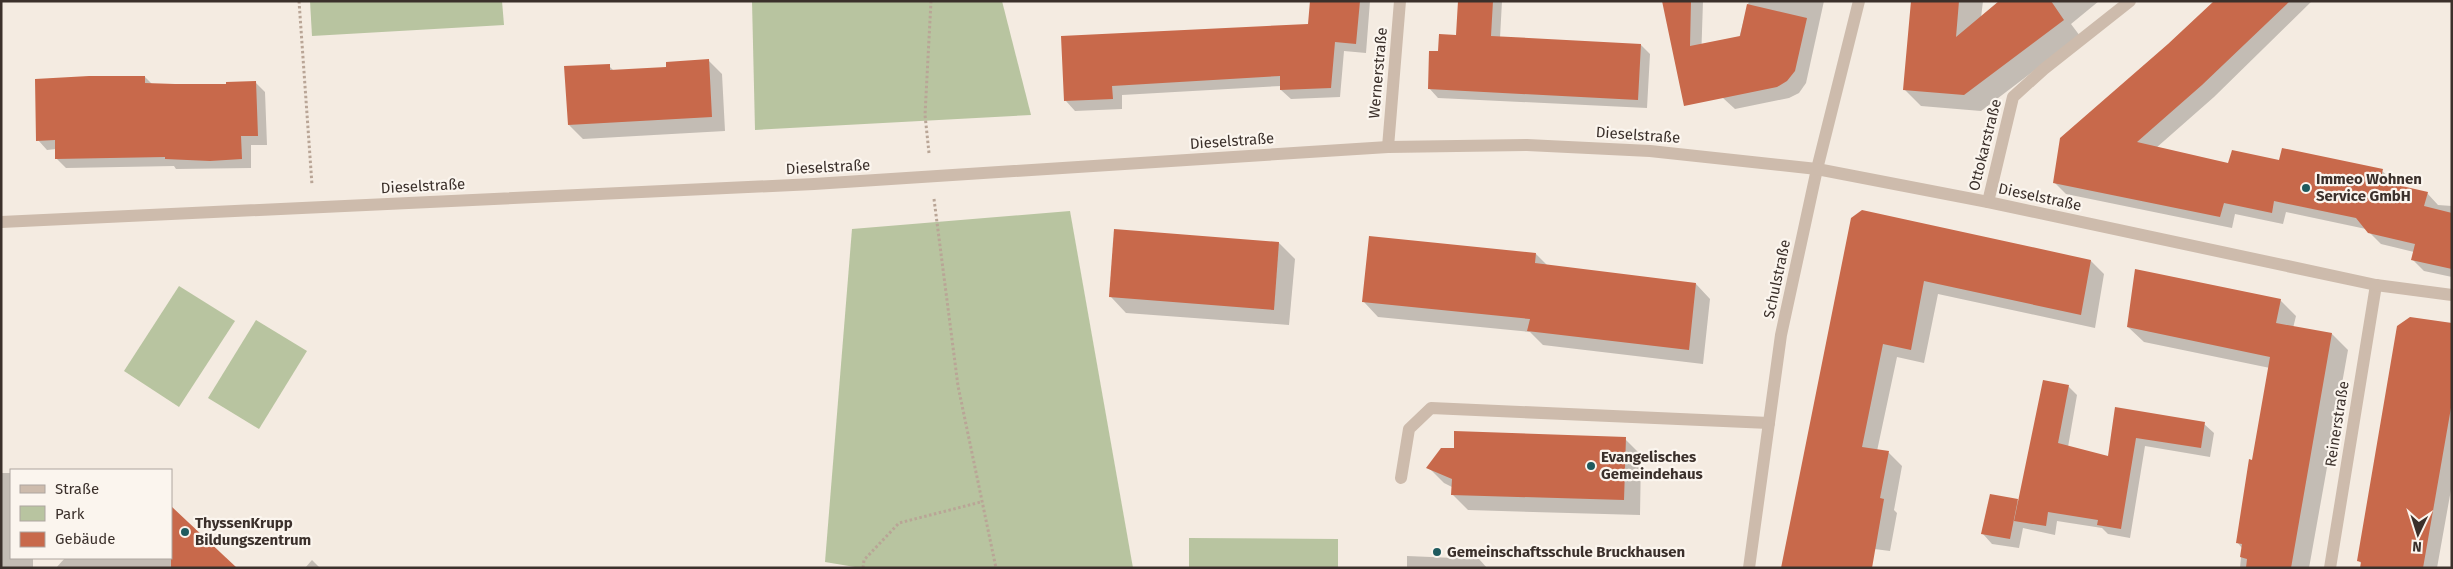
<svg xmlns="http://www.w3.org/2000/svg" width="2453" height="569" font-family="'Fira Sans',sans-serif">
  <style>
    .green { fill: #b8c4a0 }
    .shadow { fill: #0003 }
    .building { fill: #c8694b }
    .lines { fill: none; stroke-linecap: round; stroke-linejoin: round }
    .path { stroke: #b9a596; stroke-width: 3; stroke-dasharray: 2.5 2.5; stroke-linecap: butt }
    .service { stroke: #cdbbac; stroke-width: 12 }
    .minor { stroke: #cdbbac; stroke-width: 12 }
    .tertiary { stroke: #cdbbac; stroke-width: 12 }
    .poi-dot { fill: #1f5a5e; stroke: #fbf5ee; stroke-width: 2 }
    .labels { text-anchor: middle; stroke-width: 4.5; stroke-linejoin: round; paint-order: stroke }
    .street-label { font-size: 15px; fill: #3b302b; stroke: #fbf5ee }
    .poi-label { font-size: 15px; font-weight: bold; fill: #3b302b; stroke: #fbf5ee; text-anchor: start }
  </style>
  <rect width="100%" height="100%" fill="#f4ebe1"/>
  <g class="green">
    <path d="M310,1H502L504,25L312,36Z"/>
    <path d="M752,1H1002L1031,115L755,130Z"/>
    <path d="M1070,211L1133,568H861L825,562L852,229Z"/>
    <path d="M179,286L235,321L179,407L124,371Z"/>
    <path d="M256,320L307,351L259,429L208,398Z"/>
    <path d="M1189,538L1338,539V568H1189Z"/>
  </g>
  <g class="shadow">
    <path d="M1311,1H1370L1366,53L1344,51L1340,97L1291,99L1281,90V86L1122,95V109L1075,111L1066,101L1062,37L1309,26Z"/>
    <path d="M1459,1H1502L1500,38L1641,45L1650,54L1647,108L1438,98L1429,88L1439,52L1457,36Z"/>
    <path d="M1663,1H1703L1700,92Z"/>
    <path d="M1749,1H1824L1806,83L1799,93L1789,98L1735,109L1723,98Z"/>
    <path d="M1912,1H1983L1981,18L2001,1H2099L2071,24L2080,36L1981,111L1921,106L1904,89Z"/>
    <path d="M2215,1H2312L2214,97L2156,148L2229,164L2280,161L2382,171L2394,182L2393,186L2427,193L2438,205L2452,206V277L2424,271L2412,259L2414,252L2381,244L2366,229L2286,212L2283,224L2235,214L2232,228L2066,194L2055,183L2169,45Z"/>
    <path d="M708,60L722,74L725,131L583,139L569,125L609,66L614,71L667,69Z"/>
    <path d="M145,77L153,85H228L255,82L265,92L267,145H251V168L176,169L174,166L66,168L56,158V149L47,150L38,140Z"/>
    <path d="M1852,219L2091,261L2104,274L2095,328L1938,294L1924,363L1897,357L1877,451L1889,453L1902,466L1894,510L1897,513L1890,551L1851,546Z"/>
    <path d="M1279,243L1295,259L1289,325L1126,313L1111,297Z"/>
    <path d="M1536,254L1548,266L1696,284L1710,299L1703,364L1543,345L1530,332L1378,317L1364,302Z"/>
    <path d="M2280,300L2296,316L2293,328L2332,334L2348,350L2309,568H2240L2242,548L2237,542L2270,368L2144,342L2128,327Z"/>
    <path d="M2452,323V484L2437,568H2361L2362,564L2359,561Z"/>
    <path d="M2068,386L2077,395L2068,447L2109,457L2116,409L2204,424L2214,433L2210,457L2145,446L2130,538L2108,534L2102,528L2057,521L2055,535L2023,528L2019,548L1992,544L1983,534L2017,501L2019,502Z"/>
    <path d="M1625,439L1641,455L1640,515L1468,510L1452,494V487L1444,483L1428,467Z"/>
    <path d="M1,473H11V558H33V568H1Z"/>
    <path d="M1407,556L1479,559L1487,568H1407Z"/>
    <path d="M65,558H171L235,568H56Z"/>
    <path d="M312,560L320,568H305Z"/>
  </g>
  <g class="building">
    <path d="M1310,1H1360L1356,44L1335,42L1331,88L1280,90V76L1112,86L1113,99L1064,101L1061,36L1308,24Z"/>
    <path d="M1458,1H1493L1491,36L1641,44L1638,100L1428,89L1429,51H1438L1439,34L1456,35Z"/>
    <path d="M1662,1H1691L1690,46L1740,36L1747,4L1807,18L1795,71L1787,81L1777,87L1684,106Z"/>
    <path d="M1911,1H1959L1956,37L1999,1H2051L2064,20L1964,95L1903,90Z"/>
    <path d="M2214,1H2290L2202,85L2137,142L2228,163L2232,150L2279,160L2282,148L2383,169L2380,181L2428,192L2424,206L2452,213V269L2411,260L2415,244L2368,233L2356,218L2274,201L2272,213L2224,203L2220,217L2053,183L2060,138L2168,44Z"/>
    <path d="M709,59L712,117L568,125L564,66L610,64V70L666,67V62Z"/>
    <path d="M89,76H145V83L175,84H226V82L256,81L258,136H241L242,159L210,161L165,159V157L55,159V140L36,141L35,79Z"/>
    <path d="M1862,210L2091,260L2081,315L1924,281L1911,350L1883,344L1862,447L1889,451L1880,498L1884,499L1872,568H1781L1851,218Z"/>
    <path d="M1114,229L1279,242L1274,310L1109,297Z"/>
    <path d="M1369,236L1536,253L1535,263L1696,283L1689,350L1527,331L1530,319L1362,302Z"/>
    <path d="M2135,269L2281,299L2276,323L2332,333L2291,568H2246L2247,559L2240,557L2242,544L2236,543L2249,459L2252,460L2270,357L2127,327Z"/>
    <path d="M2410,317L2452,323V402L2423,568H2360L2361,562L2357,561L2397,326Z"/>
    <path d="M2043,380L2069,385L2058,443L2108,456L2115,407L2205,422L2201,448L2136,438L2121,529L2097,525L2098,520L2048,512L2046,526L2014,521Z"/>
    <path d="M1454,431L1626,437L1624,500L1451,495L1452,479L1426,468L1441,448H1454Z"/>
    <path d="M1990,494L2018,499L2010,539L1981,534Z"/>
    <path d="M171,506L237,568H171Z"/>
  </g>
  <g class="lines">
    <g class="path">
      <path d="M299,1L312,185"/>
      <path d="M929,153L925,115L931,1"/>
      <path d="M934,199L958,386L996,568"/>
      <path d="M863,568L864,560L899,523L981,502"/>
    </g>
    <path class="service" d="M1401,478L1409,429L1431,408L1769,423"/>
    <g class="minor">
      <path d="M1388,147L1400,1"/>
      <path d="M1988,202L2013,97L2044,69L2130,1"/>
      <path d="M1749,568L1781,335L1817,169L1859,1"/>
      <path d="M2330,568L2376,285"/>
    </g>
    <path class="tertiary" d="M1,222L814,184L1388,147L1527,145L1650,151L1817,169L1988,202L2376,285L2452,295"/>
  </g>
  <g class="poi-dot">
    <circle cx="2306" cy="188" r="5"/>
    <circle cx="1591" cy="466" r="5"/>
    <circle cx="185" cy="532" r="5"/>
    <circle cx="1437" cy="552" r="5"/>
  </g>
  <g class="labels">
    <g class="street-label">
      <text transform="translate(1378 73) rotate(-85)" y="5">Wernerstraße</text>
      <text transform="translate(1638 135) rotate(4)" y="5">Dieselstraße</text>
      <text transform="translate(1232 141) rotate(-4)" y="5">Dieselstraße</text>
      <text transform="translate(1985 145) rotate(-76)" y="5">Ottokarstraße</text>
      <text transform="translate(828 167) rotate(-3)" y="5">Dieselstraße</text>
      <text transform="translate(423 186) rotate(-3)" y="5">Dieselstraße</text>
      <text transform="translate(2040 197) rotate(12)" y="5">Dieselstraße</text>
      <text transform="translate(1777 279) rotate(-78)" y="5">Schulstraße</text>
      <text transform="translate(2337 424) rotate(-81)" y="5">Reinerstraße</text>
    </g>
    <g class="poi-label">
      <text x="2316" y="184">Immeo Wohnen<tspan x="2316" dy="17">Service GmbH</tspan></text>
      <text x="1601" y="462">Evangelisches<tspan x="1601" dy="17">Gemeindehaus</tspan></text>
      <text x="195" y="528">ThyssenKrupp<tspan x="195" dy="17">Bildungszentrum</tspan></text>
      <text x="1447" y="557">Gemeinschaftsschule Bruckhausen</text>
    </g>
  </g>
  <rect width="2453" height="569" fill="none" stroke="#3b302b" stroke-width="5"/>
  <rect x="10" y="469" width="162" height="90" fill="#fbf5ee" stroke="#aea6a0"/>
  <rect x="20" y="485" width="25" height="8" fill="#cdbbac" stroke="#aea6a0"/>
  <text x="55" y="494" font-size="15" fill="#3b302b">Straße</text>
  <rect x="20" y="506" width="25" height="15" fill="#b8c4a0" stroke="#aea6a0"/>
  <text x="55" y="519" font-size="15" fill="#3b302b">Park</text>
  <rect x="20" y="532" width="25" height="15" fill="#c8694b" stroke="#aea6a0"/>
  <text x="55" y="544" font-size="15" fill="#3b302b">Gebäude</text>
  <g transform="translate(2418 534) rotate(184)" stroke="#fbf5ee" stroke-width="4" paint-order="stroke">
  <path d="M0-4L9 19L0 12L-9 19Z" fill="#3b302b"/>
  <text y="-8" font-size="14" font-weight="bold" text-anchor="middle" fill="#3b302b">N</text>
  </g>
</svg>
